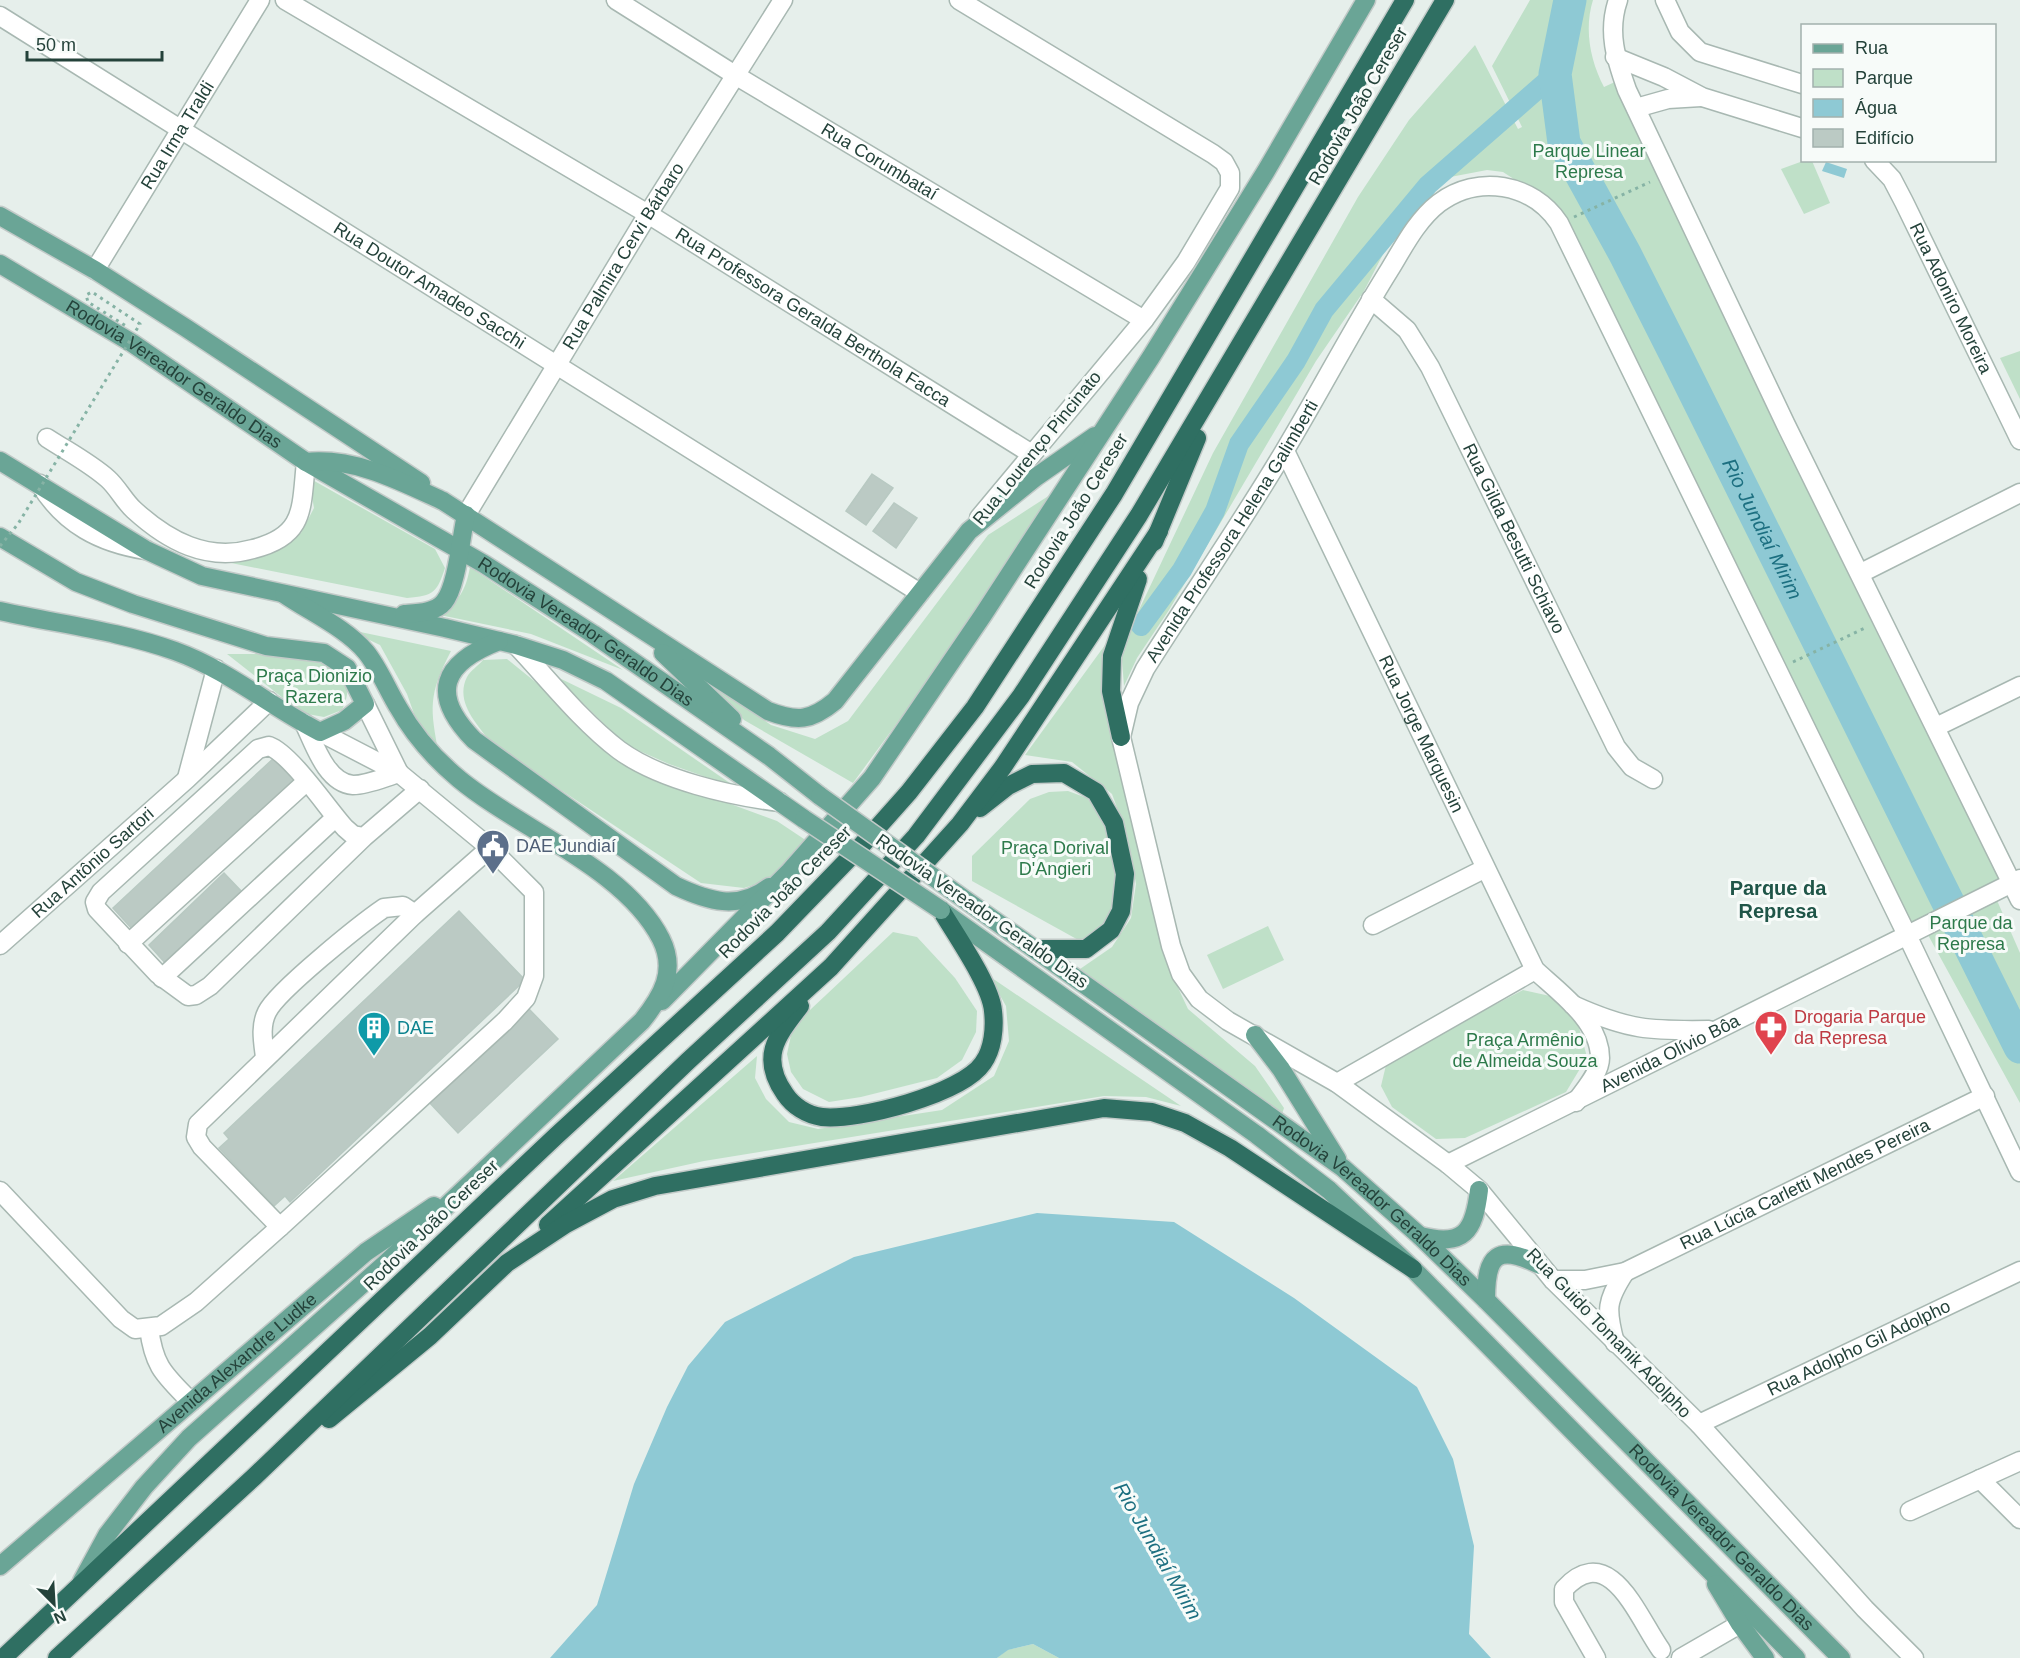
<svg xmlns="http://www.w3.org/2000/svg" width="2020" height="1658" font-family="Arial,sans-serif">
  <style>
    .green { fill: #bfe0c8 }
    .water { fill: #8ec9d4 }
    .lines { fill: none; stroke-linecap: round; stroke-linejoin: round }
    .canal { stroke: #8ec9d4; stroke-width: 20 }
    .river { stroke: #8ec9d4; stroke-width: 33 }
    .building { fill: #bbcac4; stroke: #b8c9c2; stroke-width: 1.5 }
    .minor-casing { stroke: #a8b8b2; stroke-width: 21 }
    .major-casing { stroke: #c2cac8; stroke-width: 21 }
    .highway-casing { stroke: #c2cac8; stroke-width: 21 }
    .path { stroke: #86b3a5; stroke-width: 3; stroke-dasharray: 3 4.5; stroke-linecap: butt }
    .minor { stroke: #fff; stroke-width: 18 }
    .major { stroke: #6aa596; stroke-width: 18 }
    .highway { stroke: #2f6f62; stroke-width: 18 }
    .major-bridge-casing { stroke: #c2cac8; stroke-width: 21; stroke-linecap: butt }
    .path-bridge { stroke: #86b3a5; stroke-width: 3; stroke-dasharray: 3 4.5; stroke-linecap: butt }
    .major-bridge { stroke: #6aa596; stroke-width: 18 }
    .labels { text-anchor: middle; stroke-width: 6; stroke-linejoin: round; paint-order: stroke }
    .street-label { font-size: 18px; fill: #24423a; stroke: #f7fbf9 }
    .park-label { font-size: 18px; fill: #2d7a4b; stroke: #f7fbf9 }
    .service-label { font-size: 18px; fill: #4e5e75; stroke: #f7fbf9; text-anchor: start }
    .health-label { font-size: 18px; fill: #be3a42; stroke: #f7fbf9; text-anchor: start }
    .culture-label { font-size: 18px; fill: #0d838f; stroke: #f7fbf9; text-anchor: start }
    .water-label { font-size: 20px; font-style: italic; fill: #1c6f80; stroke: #f7fbf9 }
    .neighbourhood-label { font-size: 20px; font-weight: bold; fill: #1f5548; stroke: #f7fbf9 }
  </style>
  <rect width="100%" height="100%" fill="#e6efeb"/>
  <g class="green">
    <path d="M1530,0H1593C1584,29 1590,60 1604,87L1617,81L1800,475L1899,678L1924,715L2006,882L1992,889L2020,953V1103L1922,924L1911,930L1543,198L1503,172L1487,170L1445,178L1428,193L1394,233L1364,291L1316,361L1169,610L1137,658L1124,686L1121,648L1213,453L1358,197L1409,120L1475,45L1518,129L1522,127L1492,66Z"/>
    <path d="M1803,161H1812L1830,203L1804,214L1781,169Z"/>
    <path d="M2020,351V399L2000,358Z"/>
    <path d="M309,478L435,549L445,568C437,592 434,596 407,598L226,562L252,559L278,550L301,533L314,508Z"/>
    <path d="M1067,484L1005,576L853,783L744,720L699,674L771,725L815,739L848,721L988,535Z"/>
    <path d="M470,567L623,670L531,634L440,615C459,601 466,590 470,567Z"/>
    <path d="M346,629L451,651C428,695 430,708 439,755L418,725L407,694L380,645Z"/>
    <path d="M1105,645L1103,685L1166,962L1188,1009L1255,1066L1284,1108L1282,1114L1080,969L1112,947L1131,918L1136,884L1127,835L1112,794L1072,762L1025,755Z"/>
    <path d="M227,654C266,655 373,644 342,710L324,717L302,713Z"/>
    <path d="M507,659L549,693L598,743L717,799L777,821L813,845L782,876L744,888L701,883L493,745C479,726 454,703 467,677C470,671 479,665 483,660Z"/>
    <path d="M555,676L621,708L737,788L669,764L626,745Z"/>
    <path d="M1068,791L1087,798L1101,815L1110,836L1122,900L1104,935L1082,942L972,881V856L1030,799L1049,792Z"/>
    <path d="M1268,926L1284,960L1223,989L1207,955Z"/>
    <path d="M893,932L917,937L955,978L977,1011L976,1032L962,1060L937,1078L861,1097L829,1102L803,1089L791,1072L787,1054L793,1026Z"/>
    <path d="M989,976L1181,1106L1146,1097L1104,1096L704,1161L613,1181L757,1056L755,1078L766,1099L789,1122L818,1129L942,1110L994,1076L1009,1041L1006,1006Z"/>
    <path d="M1523,990L1550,996L1578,1024L1587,1057L1566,1092L1465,1138L1436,1139L1392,1107L1381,1086L1387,1061Z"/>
    <path d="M1033,1644L1059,1658H997L1007,1650Z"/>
  </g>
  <g class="water">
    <path d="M1826,162L1847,169L1844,178L1822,171Z"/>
    <path d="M1037,1213L1174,1222L1294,1298L1417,1387L1453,1459L1474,1546L1469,1634L1491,1658H1059L1033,1644L1008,1650L997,1658H550L597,1605L634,1484L667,1407L688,1366L725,1322L854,1257Z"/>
  </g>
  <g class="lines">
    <path class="canal" d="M1141,626L1182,570L1215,511L1239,444L1296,361L1324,310L1428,185L1555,74"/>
    <path class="river" id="s1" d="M1570,0L1555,74L1564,143L1625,254L1676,355L2020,1047"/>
  </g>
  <g class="building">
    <path d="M872,474L893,488L866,525L846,511Z"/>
    <path d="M894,503L917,518L896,548L873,531Z"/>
    <path d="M275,757L295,779L133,930L113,908Z"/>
    <path d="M224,873L243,893L167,965L149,945Z"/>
    <path d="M459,911L525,980L290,1202L285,1196L274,1206L219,1148L229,1139L224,1133Z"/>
    <path d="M528,1008L558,1039L458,1133L428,1101Z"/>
  </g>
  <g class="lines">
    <g class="minor-casing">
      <g id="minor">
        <path id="s2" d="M285,0L648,214L1030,453"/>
        <path id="s3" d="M616,0L735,75L1144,320"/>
        <path d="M959,0L1213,154L1224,162L1230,173V188L1186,262L1144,320L979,518"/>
        <path d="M1618,0C1607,32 1616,59 1627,90L1785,423L2020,900"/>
        <path d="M1665,0L1680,32L1700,52L1802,84"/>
        <path id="s4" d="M0,16L920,593"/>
        <path d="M1615,57L1664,77L1702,97L1802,128"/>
        <path d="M1636,108L1668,99L1701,97"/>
        <path id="s5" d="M1874,160L1892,179L1904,202L2020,440"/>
        <path id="s6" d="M95,270L260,0"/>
        <path id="s7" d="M1371,299L1407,330L1430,367L1616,747L1632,767L1653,779"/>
        <path d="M47,438C67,451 90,463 108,479C118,488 124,501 134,510C168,541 207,562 253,549C306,536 301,508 306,462"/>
        <path id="s8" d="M1285,451L1535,970C1559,992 1600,1021 1600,1058C1600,1073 1584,1090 1576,1102"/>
        <path d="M40,484C64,524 100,543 146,550"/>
        <path id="s9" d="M466,515L648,214L783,0"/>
        <path d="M1861,573L2020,493"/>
        <path d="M516,645C549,680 581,721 619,750C660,780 731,796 780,802"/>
        <path d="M365,704L399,773"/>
        <path d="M304,723C314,743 326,783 353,785C368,785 385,777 399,773"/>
        <path d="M1936,727L2020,686"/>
        <path d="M187,778L216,669"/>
        <path d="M364,837L353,835L345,828C327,808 291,754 269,746L258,749L101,892L95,902L97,909L158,974L188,996L196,995L210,986L364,837L420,789"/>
        <path d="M1373,925L1484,869"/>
        <path d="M128,944L306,782"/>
        <path id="s10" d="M0,945L187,779L269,701"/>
        <path d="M162,978L335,818"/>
        <path d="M1573,1005C1628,1030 1650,1031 1709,1030"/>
        <path d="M265,1057C263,1041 260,1026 267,1012C277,991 362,923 384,908L403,906L415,914"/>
        <path d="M1337,1083L1535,970"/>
        <path id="s11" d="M1448,1164L2020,879"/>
        <path d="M0,1191L121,1319L135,1329L161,1326L196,1302L280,1227L202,1147L196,1137L198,1124L415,914L490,848"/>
        <path d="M280,1227L505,1021L526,998L534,976V892L490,848L399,773L320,732"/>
        <path id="s12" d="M1553,1280H1585L1625,1272L1985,1096"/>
        <path d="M149,1328C154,1368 165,1375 191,1402"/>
        <path d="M1615,1343C1606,1309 1606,1301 1625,1272"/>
        <path id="s13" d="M1699,1424L2020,1271"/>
        <path d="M1980,1479L2020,1519"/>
        <path d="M1910,1511L2020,1461"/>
        <path d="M1596,1658L1564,1602V1589C1610,1539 1638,1618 1661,1650"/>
        <path d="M1681,1658L1740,1624"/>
        <path id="s14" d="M1914,1658L1865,1609L1699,1424L1553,1280L1479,1190L1448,1164L1337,1083L1228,1021L1199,999L1181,974L1171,946L1121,737L1129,703L1145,669C1191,596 1241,524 1285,450C1321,390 1353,328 1390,269C1404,246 1417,220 1439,203C1478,174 1532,183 1559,223L1907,935L2020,1172"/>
      </g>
    </g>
    <g class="major-casing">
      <g id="major">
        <path d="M0,216L95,270L186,328L421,483"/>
        <path id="s15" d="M0,264L132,343L306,462L484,564L593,634L769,756L820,796"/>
        <path d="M0,461L146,550L202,576L445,628L516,645L563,660L606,681L804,819"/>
        <path d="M306,462C354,457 400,481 443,501L768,711C797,722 811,721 835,701L969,531L1036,477L1095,436"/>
        <path d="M0,537L76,582L133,604L266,646L324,653L347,668L365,704L344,721L320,732C271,707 228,670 175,651C119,631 58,624 0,611"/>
        <path d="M404,614C417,613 435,613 444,602C457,587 461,536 466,515"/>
        <path d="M499,641C442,663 429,694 474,740L676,886C708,901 738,911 769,887"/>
        <path d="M663,653L732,719"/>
        <path id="s16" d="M950,889L1343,1168L1420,1236L1486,1300L1841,1658"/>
        <path d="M942,911L1257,1135L1329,1190L1413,1269L1796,1658"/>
        <path d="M662,1001L790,871L872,778L983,615L1151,357L1266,171L1366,0"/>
        <path d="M1255,1035L1281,1069L1337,1159"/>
        <path d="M1420,1236C1464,1247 1474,1232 1479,1190"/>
        <path d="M1486,1300C1486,1254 1497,1244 1540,1265"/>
        <path id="s17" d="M0,1566L366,1252L434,1206"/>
        <path d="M82,1581L107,1535L144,1487L189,1438L386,1263L642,1021C662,996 677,971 661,939C625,868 519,829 459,779C435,759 413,734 398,707C387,689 379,668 366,652C346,628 310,612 284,594"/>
        <path d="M1716,1584L1740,1624L1765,1658"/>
      </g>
    </g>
    <g class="highway-casing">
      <g id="highway">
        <path d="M1154,542L1197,438"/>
        <path d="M1121,737L1111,691L1112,656L1138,579"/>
        <path d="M980,808L1008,786L1032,774L1064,773L1096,792L1114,823L1125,874L1121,911L1111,930L1086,949H1035"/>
        <path d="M800,1006C777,1036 759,1057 785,1094C793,1106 807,1115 822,1117C858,1121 962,1094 983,1063C993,1049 995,1028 993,1011C991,985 955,934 941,910"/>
        <path d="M548,1225L831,967L960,824L1003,767L1159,531"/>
        <path d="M329,1419L430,1336L507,1263L566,1224L613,1199L655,1186L1104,1108L1152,1112L1185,1123L1230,1148L1413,1269"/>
        <path d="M3,1658L556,1136L777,933L861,846L909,792L975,707L1114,494L1405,0"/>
        <path d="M57,1658L254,1477L688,1061L828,932L916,836L1021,696L1139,515L1445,0"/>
      </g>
    </g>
    <g class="path">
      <path d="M1574,217L1650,182"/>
      <path d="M1793,662L1865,628"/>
    </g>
    <use href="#minor" class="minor"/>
    <use href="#major" class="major"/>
    <use href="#highway" class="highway"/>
    <g class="major-bridge-casing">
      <g id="major-bridge">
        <path d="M820,796L950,889"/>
        <path d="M804,819L941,910"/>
      </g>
    </g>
    <path class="path-bridge" d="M0,546L18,524L140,324L92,292L86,295L88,302L126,326"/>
    <use href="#major-bridge" class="major-bridge"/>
  </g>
  <defs>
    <g id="civic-pin" transform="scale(1.725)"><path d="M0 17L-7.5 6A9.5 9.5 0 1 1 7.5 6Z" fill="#5c6f8a" stroke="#f7fbf9"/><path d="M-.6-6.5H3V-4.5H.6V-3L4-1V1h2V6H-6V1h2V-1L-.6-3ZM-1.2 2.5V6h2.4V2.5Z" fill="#fff"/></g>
    <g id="pharmacy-pin" transform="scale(1.725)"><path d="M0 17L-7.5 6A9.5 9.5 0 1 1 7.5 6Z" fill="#e0444e" stroke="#f7fbf9"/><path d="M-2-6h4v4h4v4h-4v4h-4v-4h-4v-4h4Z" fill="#fff"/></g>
    <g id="building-pin" transform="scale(1.725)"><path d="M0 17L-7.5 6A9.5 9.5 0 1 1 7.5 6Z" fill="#0f9aa8" stroke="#f7fbf9"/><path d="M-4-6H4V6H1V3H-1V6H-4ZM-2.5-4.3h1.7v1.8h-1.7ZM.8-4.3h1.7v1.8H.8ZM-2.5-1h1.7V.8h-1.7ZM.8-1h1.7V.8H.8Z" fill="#fff"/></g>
  </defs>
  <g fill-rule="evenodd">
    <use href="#civic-pin" x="493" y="846"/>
    <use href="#pharmacy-pin" x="1771" y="1027"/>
    <use href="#building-pin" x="374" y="1028"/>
  </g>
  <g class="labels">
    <g class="street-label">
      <text transform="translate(1358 106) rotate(-60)" y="6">Rodovia João Cereser</text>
      <text dy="6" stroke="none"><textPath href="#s6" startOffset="158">Rua Irma Traldi</textPath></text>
      <text dy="6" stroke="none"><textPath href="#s3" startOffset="309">Rua Corumbataí</textPath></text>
      <text dy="6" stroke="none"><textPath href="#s9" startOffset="303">Rua Palmira Cervi Bárbaro</textPath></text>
      <text dy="6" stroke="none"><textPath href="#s4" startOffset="507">Rua Doutor Amadeo Sacchi</textPath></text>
      <text dy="6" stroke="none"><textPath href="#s5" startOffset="159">Rua Adoniro Moreira</textPath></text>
      <text dy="6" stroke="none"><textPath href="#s2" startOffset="616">Rua Professora Geralda Berthola Facca</textPath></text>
      <text dy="6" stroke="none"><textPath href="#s15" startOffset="206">Rodovia Vereador Geraldo Dias</textPath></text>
      <text transform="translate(1037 448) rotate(-51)" y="6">Rua Lourenço Pincinato</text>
      <text transform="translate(1076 511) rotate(-58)" y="6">Rodovia João Cereser</text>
      <text dy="6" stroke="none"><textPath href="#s14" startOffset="1490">Avenida Professora Helena Galimberti</textPath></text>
      <text dy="6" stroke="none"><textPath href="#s7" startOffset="282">Rua Gilda Besutti Schiavo</textPath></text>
      <text dy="6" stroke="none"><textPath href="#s15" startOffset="692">Rodovia Vereador Geraldo Dias</textPath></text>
      <text dy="6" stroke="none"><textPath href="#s8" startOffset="314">Rua Jorge Marquesin</textPath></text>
      <text dy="6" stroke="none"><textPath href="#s10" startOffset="124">Rua Antônio Sartori</textPath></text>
      <text transform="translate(785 892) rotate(-45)" y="6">Rodovia João Cereser</text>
      <text transform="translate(982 911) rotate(35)" y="6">Rodovia Vereador Geraldo Dias</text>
      <text dy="6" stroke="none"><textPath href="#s11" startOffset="248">Avenida Olívio Bôa</textPath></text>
      <text dy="6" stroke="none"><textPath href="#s12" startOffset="273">Rua Lúcia Carletti Mendes Pereira</textPath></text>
      <text dy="6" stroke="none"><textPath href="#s16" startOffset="525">Rodovia Vereador Geraldo Dias</textPath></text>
      <text transform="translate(431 1225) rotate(-44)" y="6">Rodovia João Cereser</text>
      <text transform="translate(1609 1333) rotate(46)" y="6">Rua Guido Tomanik Adolpho</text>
      <text dy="6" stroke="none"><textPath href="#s13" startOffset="177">Rua Adolpho Gil Adolpho</textPath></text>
      <text dy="6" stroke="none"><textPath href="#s17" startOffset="312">Avenida Alexandre Ludke</textPath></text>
      <text dy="6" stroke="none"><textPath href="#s16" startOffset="1011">Rodovia Vereador Geraldo Dias</textPath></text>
    </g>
    <g class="park-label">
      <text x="1589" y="157">Parque Linear<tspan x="1589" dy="21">Represa</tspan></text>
      <text x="314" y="682">Praça Dionizio<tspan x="314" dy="21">Razera</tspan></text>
      <text x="1055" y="854">Praça Dorival<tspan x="1055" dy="21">D'Angieri</tspan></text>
      <text x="1971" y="929">Parque da<tspan x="1971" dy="21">Represa</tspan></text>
      <text x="1525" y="1046">Praça Armênio<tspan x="1525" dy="21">de Almeida Souza</tspan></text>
    </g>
    <g class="service-label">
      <text x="516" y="852">DAE Jundiaí</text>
    </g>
    <g class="health-label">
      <text x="1794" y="1023">Drogaria Parque<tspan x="1794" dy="21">da Represa</tspan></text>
    </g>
    <g class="culture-label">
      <text x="397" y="1034">DAE</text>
    </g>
    <g class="water-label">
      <text dy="7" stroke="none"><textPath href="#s1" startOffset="579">Rio Jundiaí Mirim</textPath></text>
      <text transform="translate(1158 1551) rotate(60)" y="7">Rio Jundiaí Mirim</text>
    </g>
    <g class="neighbourhood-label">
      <text x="1778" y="895">Parque da<tspan x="1778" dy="23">Represa</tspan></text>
    </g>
  </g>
  <rect x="1801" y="24" width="195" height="138" fill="#f7fbf9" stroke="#a3b1ad" stroke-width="1.5"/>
  <rect x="1813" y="44" width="30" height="9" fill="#6aa596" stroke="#a3b1ad" stroke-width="1.5"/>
  <text x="1855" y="54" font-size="18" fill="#24423a">Rua</text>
  <rect x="1813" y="69" width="30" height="18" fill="#bfe0c8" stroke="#a3b1ad" stroke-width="1.5"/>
  <text x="1855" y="84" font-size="18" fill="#24423a">Parque</text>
  <rect x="1813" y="99" width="30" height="18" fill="#8ec9d4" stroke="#a3b1ad" stroke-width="1.5"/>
  <text x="1855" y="114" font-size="18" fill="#24423a">Água</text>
  <rect x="1813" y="129" width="30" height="18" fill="#bbcac4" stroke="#a3b1ad" stroke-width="1.5"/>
  <text x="1855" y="144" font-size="18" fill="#24423a">Edifício</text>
  <g transform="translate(54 1604) rotate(156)" stroke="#f7fbf9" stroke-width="4.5" paint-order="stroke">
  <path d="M0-4.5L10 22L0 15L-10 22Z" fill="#24423a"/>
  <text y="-9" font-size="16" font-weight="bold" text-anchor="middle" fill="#24423a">N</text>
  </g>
  <path d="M27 51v9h135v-9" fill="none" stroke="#24423a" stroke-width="3"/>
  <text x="36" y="51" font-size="18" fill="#24423a" stroke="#f7fbf9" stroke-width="4.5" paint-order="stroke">50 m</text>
</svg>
